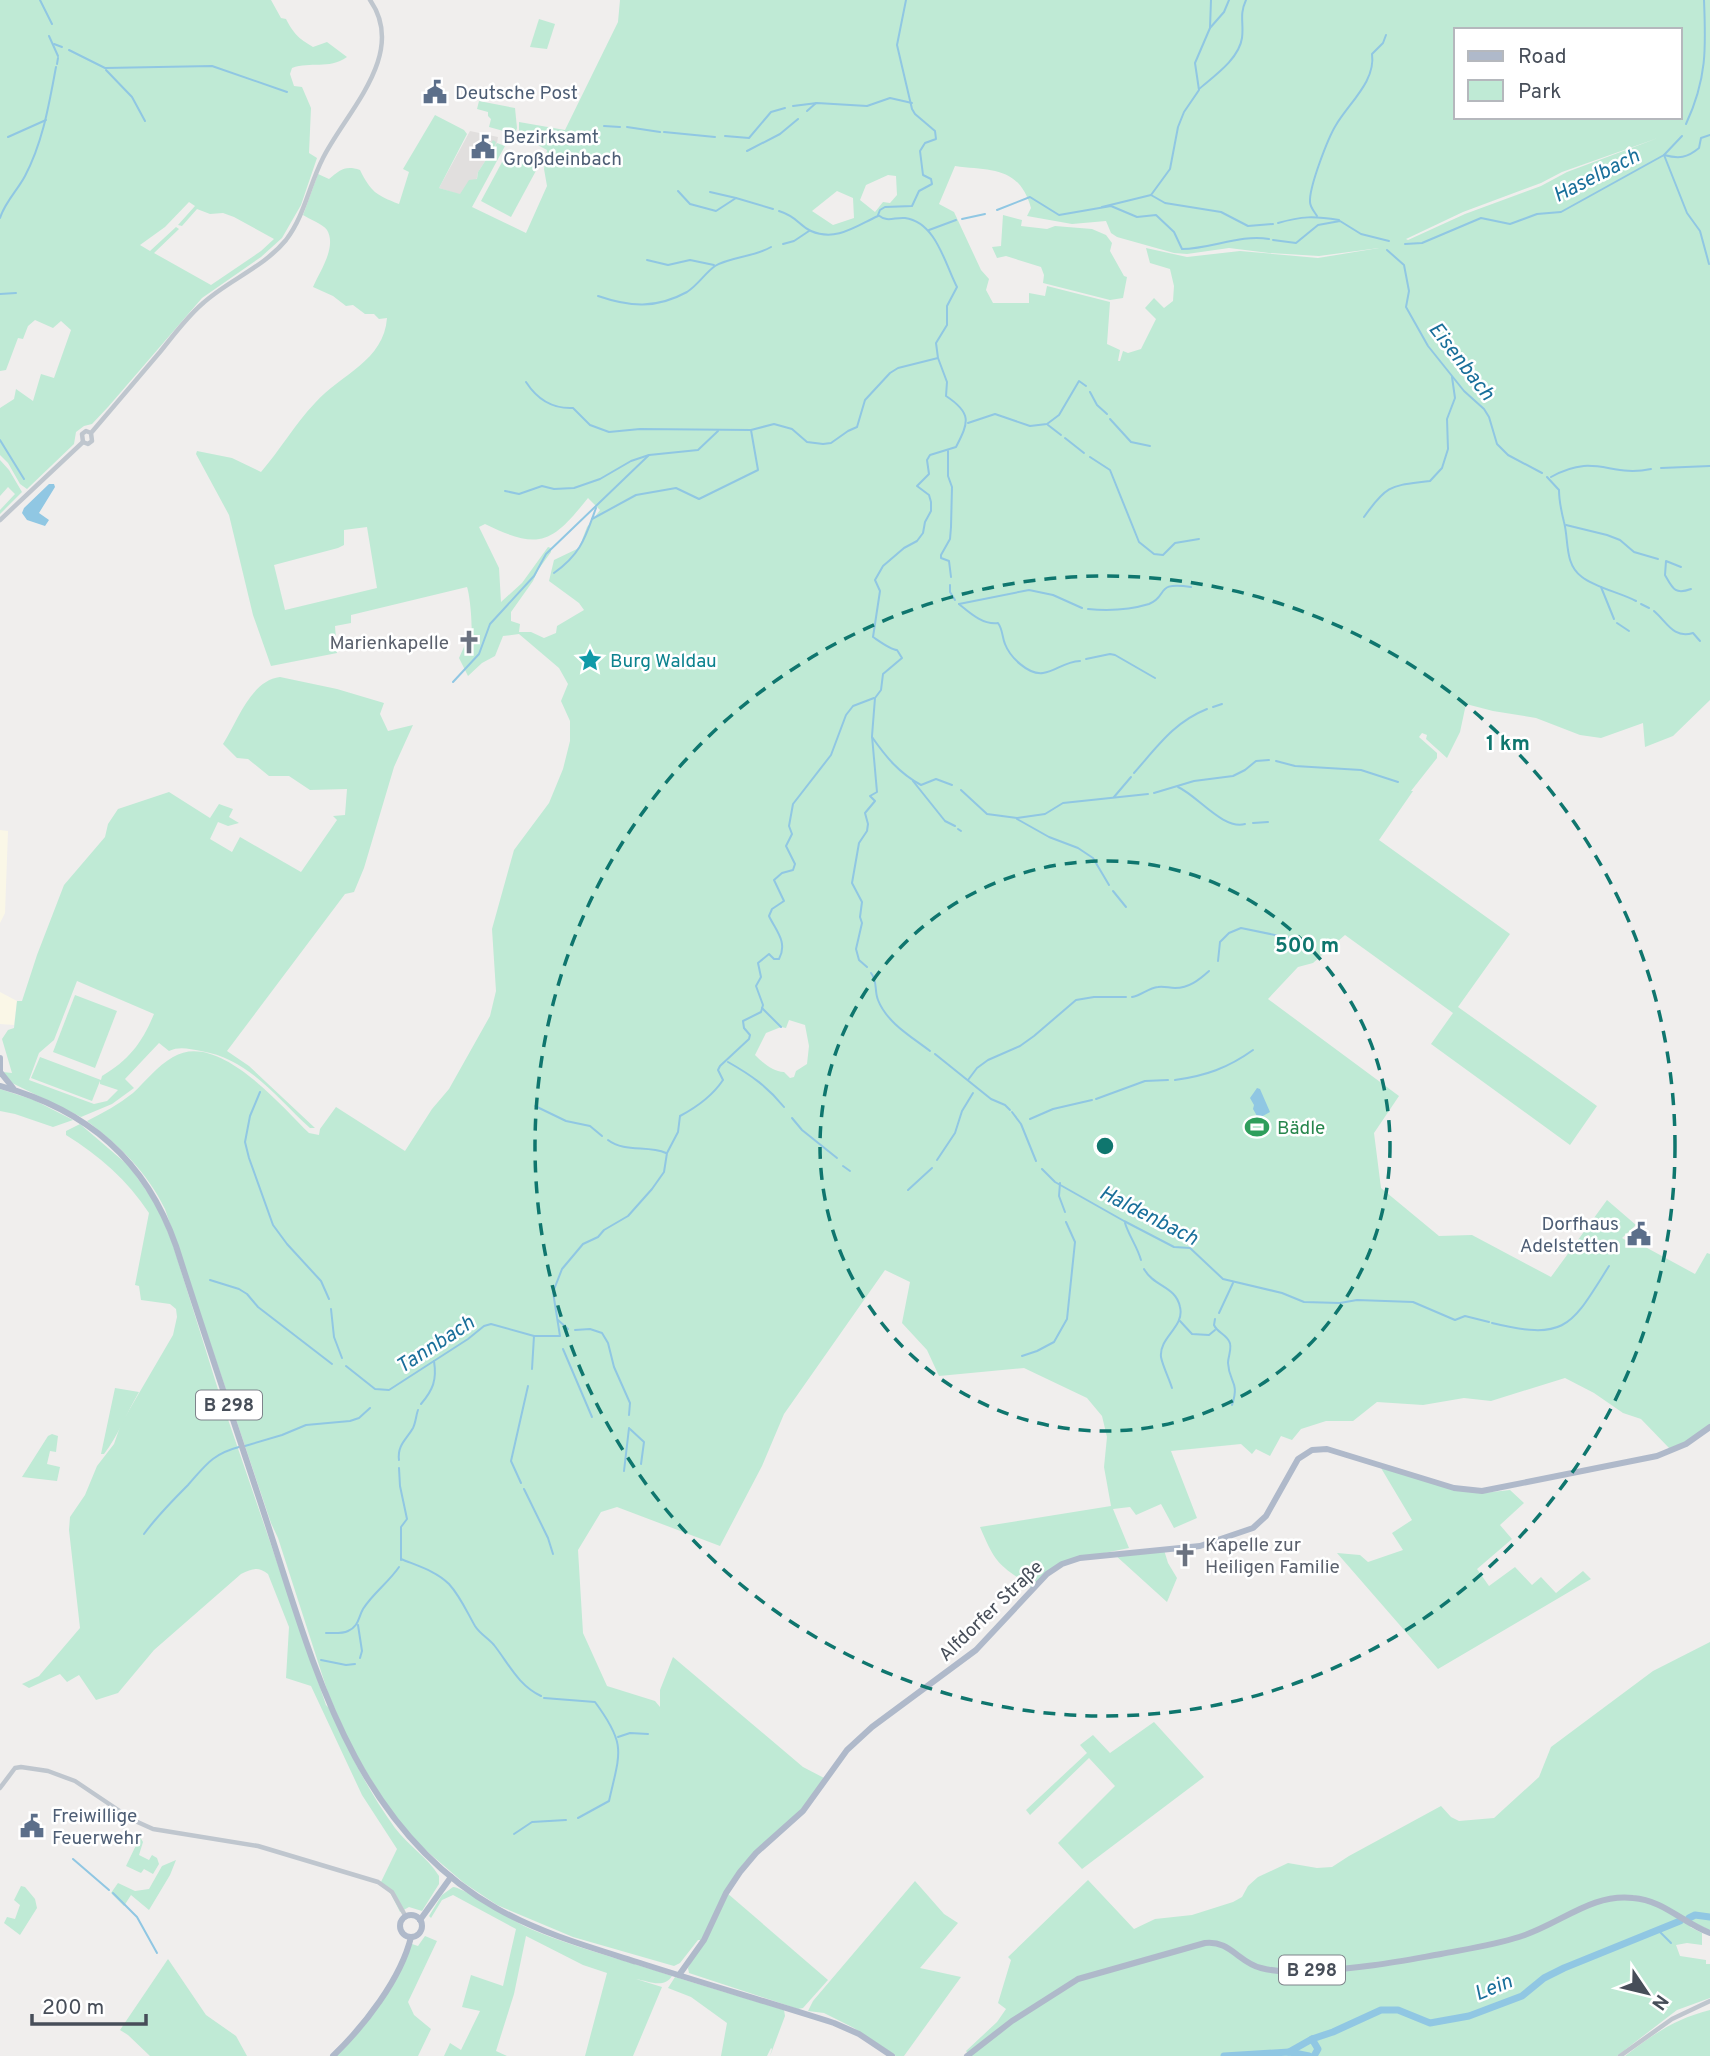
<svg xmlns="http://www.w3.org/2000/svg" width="1710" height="2056" font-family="Overpass,sans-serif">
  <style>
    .commercial { fill: #faf7e7 }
    .education { fill: #e1dfde }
    .green { fill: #bfead5; fill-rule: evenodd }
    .water { fill: #90c7e3 }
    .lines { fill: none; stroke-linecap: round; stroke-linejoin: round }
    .stream { stroke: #90c7e3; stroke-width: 2 }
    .river { stroke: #90c7e3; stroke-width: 7 }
    .minor { stroke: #bfc6ce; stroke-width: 4.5 }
    .major { stroke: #afb9ca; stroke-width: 6 }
    .ring { fill: none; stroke: #0f766e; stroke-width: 3.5; stroke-dasharray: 12 9 }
    .labels { text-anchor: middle; stroke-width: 5; stroke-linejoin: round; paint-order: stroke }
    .shield { fill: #fff; stroke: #7e838b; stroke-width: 2 }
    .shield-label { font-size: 18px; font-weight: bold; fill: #474e59 }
    .service-label { font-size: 19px; fill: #4e5e75; stroke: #fff; text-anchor: start }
    .worship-label { font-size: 19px; fill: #5b616d; stroke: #fff; text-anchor: end }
    .culture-label { font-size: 19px; fill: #0d838f; stroke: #fff; text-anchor: start }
    .leisure-label { font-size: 19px; fill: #27864d; stroke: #fff; text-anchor: start }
    .street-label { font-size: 19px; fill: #474e59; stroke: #fff }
    .water-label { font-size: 21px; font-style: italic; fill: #196f9a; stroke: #fff }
    .centre { fill: #0f766e; stroke: #fff; stroke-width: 3.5 }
    .ring-label { font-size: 21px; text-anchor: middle; font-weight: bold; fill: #0f766e; stroke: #fff; stroke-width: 5; stroke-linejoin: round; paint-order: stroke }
  </style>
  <rect width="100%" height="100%" fill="#f0eeed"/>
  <g class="commercial">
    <path d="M0,830L8,831L5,913L0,923Z"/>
    <path d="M0,992L17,1001L14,1025L0,1024Z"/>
  </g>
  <path class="education" d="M470,131L498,137L497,143L478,172L473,199L439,188Z"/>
  <g class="green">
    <path d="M0,0H271L281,18L286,19C294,34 298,38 313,47L327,42L347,57C328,70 311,61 292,68L290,74L294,86L302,87L311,108L309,153L317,158L301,205L282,238L261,257L202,298L108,407L92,424L84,426L76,432L74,444L27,489L20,484L8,463L0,455V408L14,399L16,389L33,401L41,374L54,378L71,330L61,321L53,328L35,320L28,326L23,339L18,338L6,370L0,371ZM189,202L195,206L178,225L182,226L197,209L210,214L223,213L234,217L274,239L261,251L211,285L154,253L179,229L176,227L150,251L140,245L165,227Z"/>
    <path d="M620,0H1710V700L1673,736L1645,747L1643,723L1601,738L1580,735L1536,718L1493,711L1466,704L1460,732L1447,758L1426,739L1427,735L1422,733L1419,737L1437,753V758L1411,791H1413L1379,840L1510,934L1458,1007L1597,1106L1570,1145L1431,1044L1453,1013L1345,935L1313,963L1298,967L1268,999L1399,1096L1374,1133L1381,1188L1439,1236L1472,1235L1551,1277L1607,1200L1636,1225L1622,1238L1636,1246L1638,1243L1695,1274L1707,1253L1710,1254V1425L1697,1436L1670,1449L1641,1419L1623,1413L1594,1393L1565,1378L1491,1401L1464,1398L1423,1405L1377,1402L1353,1421H1326L1301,1429L1292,1440L1281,1436L1270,1456L1256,1449L1252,1454L1241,1444L1171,1451L1197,1518L1174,1528L1161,1504L1136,1515L1130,1507L1113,1509L1129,1548L1080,1558L1062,1564L1032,1589L1029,1585C997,1564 995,1562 980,1527L1111,1506L1104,1467L1107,1437L1102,1416L1087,1398L1024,1368L939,1376L927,1350L902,1323L910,1282L885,1270L784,1414L762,1466L720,1546L617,1507L601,1512L578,1550L583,1633L607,1686L655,1701L660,1707V1690L673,1657L803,1767L826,1779L797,1814L743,1864L701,1940H698L680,1963L674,1966L573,1937L497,1905L464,1883L422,1847L394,1817L352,1748L328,1693L278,1538L271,1523L165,1209C147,1172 120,1146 87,1121C103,1113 119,1104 133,1093C146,1081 157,1066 173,1057C218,1030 280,1105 309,1133L319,1135L320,1129L336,1107L405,1151L432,1109L449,1089L490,1016L496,991L492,929L514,850L549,803L563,769L570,741V721L561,701L568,684L559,668L519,634L503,636L495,656L482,663L468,676L459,658L468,638L471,635C473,628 470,595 467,587L351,615V623L335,626L337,653L271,666L253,615L229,515L196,454L197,451L232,458L261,472C280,450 295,424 315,403C341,374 384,361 387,318L379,319L374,314H365L353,305L346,306L333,296L313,287C320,271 337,247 327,230C323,224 309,219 303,215L318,174L329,179C340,170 345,165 360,170C371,192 376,195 399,204L409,172L403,169L435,115L464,130L467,134L439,188L460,194L469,180L477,179L478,172L493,149L489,146L493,140L496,142L494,148L497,143L505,146L472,207L526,233L547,186L544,169L547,150L519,135V122L565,130L618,22ZM1456,30H1680V117H1456ZM1658,138L1567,172L1541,186L1465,214L1408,240L1406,239L1463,212L1541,183L1562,172ZM955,166C992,171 1019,166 1031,208L1027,216L1072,224L1106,221L1111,233L1117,237L1174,253L1187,254L1229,248L1269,253L1319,256L1379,248L1318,258L1240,251L1187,257L1146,248L1150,263L1170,269L1174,286L1173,301L1164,308L1154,298L1145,308L1156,319L1141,349L1128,353L1123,351L1120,361H1118L1120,350L1107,344L1110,302L1047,286L1045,296L1029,293V303H993L986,290L989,279L981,270L954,212L939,204ZM888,175L896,176L897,195L890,203L883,202L875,212L860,200L866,185ZM837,191L853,198L854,218L833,225L812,211ZM588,498L600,510L587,527L579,548L554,560L549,581L579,603L584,610L557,626L556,633L544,638L531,632H519L520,624L511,621V612L533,581L538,570L551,552V548L548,547L522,583L501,602L499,568L479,527L485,524C540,551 552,543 588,498ZM367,527L377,588L285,610L274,565L338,548L344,545V530ZM789,1020L805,1025L809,1046L807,1064L796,1071L794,1077L790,1078L784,1072C773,1072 763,1063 755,1055L766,1033L781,1027L786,1028Z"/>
    <path d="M539,19L555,24L547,49L530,47Z"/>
    <path d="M479,101L515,108L517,128L515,134L489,127L491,119L488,116V112L477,109Z"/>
    <path d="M508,151L538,167L511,217L481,201Z"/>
    <path d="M1003,215L1022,220L1021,226L1047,229L1055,226L1092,229L1106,235L1112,243L1110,251L1124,276L1127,277L1123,298L1110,300L1043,283L1044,275L1041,267L1006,256L997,258L992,247L1001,246Z"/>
    <path d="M0,460L9,470L22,492L0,514V510L15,494L8,487L0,496Z"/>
    <path d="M280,677L337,689L384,703L380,714L388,731L413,725L394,767L364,868L354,892L345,894L227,1051L249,1066L315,1128H310C276,1097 249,1059 201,1051C189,1049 180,1046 169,1051L159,1043L125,1079L134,1088L112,1104L81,1117L12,1083L3,1072L12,1073L2,1039L8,1030L14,1028L17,1001H22L37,955L64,885L105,837L108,824L118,809L169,792L210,818L219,804L233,809L229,817L239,823L228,826L218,822L210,839L232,852L240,837L301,872L337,820L333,816L345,815L347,789L310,790L289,776H269L248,759L237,758L223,744C238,721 250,681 280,677ZM77,981L154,1014C142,1043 129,1060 102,1076L101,1080L40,1057L31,1078L92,1101L100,1081V1084L118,1090L107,1101L94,1104L29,1080L39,1053L54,1040Z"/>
    <path d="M75,995L117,1011L95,1068L53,1052Z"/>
    <path d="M0,1089L34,1100L73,1120L53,1127L15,1114L0,1111Z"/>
    <path d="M80,1124L129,1166L157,1206L172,1242L221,1399L326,1705L329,1708C348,1750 368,1791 395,1828C408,1845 428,1858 439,1876V1884L422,1911L409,1907L400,1912L391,1894L380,1884L397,1849L362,1795L311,1686L286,1678L289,1627L268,1574C258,1566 252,1569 241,1574L154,1650L118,1693L96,1700L79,1675L67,1682L60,1674L29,1688L22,1684L39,1676L80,1628L69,1530L70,1517L85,1495L97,1466L114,1444L121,1424L173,1335L177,1317L176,1309L170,1304L141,1300L139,1286L135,1285L149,1213C127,1180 100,1156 66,1135V1131Z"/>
    <path d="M115,1388L139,1392C127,1412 118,1436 104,1454H101Z"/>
    <path d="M52,1434L58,1436L56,1452L50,1451L47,1464L60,1467L57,1481L22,1477L48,1436Z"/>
    <path d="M1381,1468L1483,1493L1510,1490L1524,1503L1500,1525L1512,1539L1477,1569L1489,1586L1515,1567L1532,1585L1541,1577L1556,1593L1583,1571L1591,1579L1438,1669L1337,1553L1360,1555L1368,1562L1403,1550L1392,1533L1412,1520Z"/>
    <path d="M1164,1550L1168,1563L1177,1578L1167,1602L1114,1554Z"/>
    <path d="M1710,1642V1930L1694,1923L1690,1927L1702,1933V1945L1687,1943L1676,1945L1680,1956L1706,1960V1964H1710V1998L1677,2010L1617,2056H970L966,2051L997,2022L1006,2009L998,2003L1011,1960L1008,1957L1088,1880L1134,1929L1155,1919L1192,1915L1233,1902L1242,1897L1248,1886L1258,1877L1288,1863L1317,1868L1332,1867L1349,1856L1441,1806L1451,1817L1459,1821L1494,1818L1539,1777L1551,1747L1653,1671Z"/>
    <path d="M1154,1722L1204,1777L1082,1869L1058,1843L1115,1786L1089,1758L1030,1815L1026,1810L1087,1753L1080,1745L1093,1735L1110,1753Z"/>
    <path d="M140,1837L143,1842L139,1855L149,1860L152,1855L157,1858L159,1864L153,1874L144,1869L141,1873L126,1866Z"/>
    <path d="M176,1860L170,1875L149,1910L131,1895L124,1906L111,1893L118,1883L135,1891L149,1889L162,1866Z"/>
    <path d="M915,1881L944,1914L958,1923L920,1968L961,1977L904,2056H896L854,2028L824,2013L808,2011L813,2001Z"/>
    <path d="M21,1886L25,1887L35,1899L37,1908L20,1935L4,1923L7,1917L15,1919L20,1905L14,1900Z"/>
    <path d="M453,1887C465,1888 508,1918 524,1926C568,1946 625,1960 672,1976C664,1989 648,1981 636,1979L662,1987L633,2056H585L607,1973L583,1965L526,1936L514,1994L496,2051L507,2056H444L450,2043L461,2050L480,2011L462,2007L471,1975L503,1986L516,1929L453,1895L442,1900L431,1918L429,1916L442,1895Z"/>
    <path d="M727,1893L828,1980L803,2008L798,2009L689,1973L688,1968Z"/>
    <path d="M425,1936L437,1941L408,2002L414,2015L431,2029L418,2056H335L394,1979L412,1944L418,1946Z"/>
    <path d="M168,1959L206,2015L236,2036L247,2056H150L128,2035L120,2030Z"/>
    <path d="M675,1977L784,2010L785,2016L770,2056L772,2049L771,2048L767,2056H721L727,2023L691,1997L668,1988Z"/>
    <path d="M1710,2010V2056H1625C1654,2034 1674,2019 1710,2010Z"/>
  </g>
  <g class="water">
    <path d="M49,484H54L55,487L39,513L49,520L45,526L27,520L22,513L24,508Z"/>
    <path d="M1257,1088L1260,1089L1270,1112L1261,1117L1257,1116L1253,1109L1254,1105L1250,1098Z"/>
  </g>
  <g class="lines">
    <g class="stream">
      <path d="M40,0L52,24"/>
      <path d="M1210,28L1224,12L1229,0"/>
      <path d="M49,36L58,56"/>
      <path d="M54,44L62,47"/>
      <path d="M69,50L105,68L212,66L287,92"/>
      <path d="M57,64L58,58"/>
      <path d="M106,70L132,97L145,121"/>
      <path d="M1199,89C1214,76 1239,59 1242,38C1244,23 1239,15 1246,0"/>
      <path d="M793,106L817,103L867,106L890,98L912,103"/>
      <path d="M807,111L816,103"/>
      <path d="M1686,124C1707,79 1706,48 1704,0"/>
      <path d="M604,126L620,127"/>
      <path d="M627,127L660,132"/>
      <path d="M664,132L715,137"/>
      <path d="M725,136L749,138L771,112L785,108"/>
      <path d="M1682,136L1664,155L1687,213L1700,231L1709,264"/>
      <path d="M8,137L46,120"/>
      <path d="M747,151L780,134L798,119"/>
      <path d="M678,191L690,204L716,211L736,198L773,209"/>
      <path d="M710,192L736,198"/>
      <path d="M1151,195L1165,203L1221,212L1248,226L1273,224"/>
      <path d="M1102,207L1151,195L1170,169L1178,127L1184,112L1199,90L1195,63L1210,28L1211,0"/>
      <path d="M997,210L1030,197L1059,215L1111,206L1137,217L1156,215L1174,232L1182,249C1211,249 1240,234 1269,239"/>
      <path d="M779,211C798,217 798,225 811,231C836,242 856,226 878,216"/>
      <path d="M1317,216C1314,211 1310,207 1310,202C1309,187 1328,138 1336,125C1349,103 1376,81 1372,54L1383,43L1386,35"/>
      <path d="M0,218C5,202 17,191 25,176C43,142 49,104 56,67"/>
      <path d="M962,219L985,214"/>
      <path d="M1278,223C1302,216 1314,216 1339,220"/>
      <path d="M929,230L956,220"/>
      <path d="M1273,240L1296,243L1318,225L1340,221L1361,234L1389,241"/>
      <path d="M783,244L794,241L809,231"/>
      <path d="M1405,244L1422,243L1481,218L1510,224L1537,214L1561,212L1664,155C1679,159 1687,158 1699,148L1701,138L1710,135"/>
      <path d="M1387,250L1404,265L1409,291L1406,307L1428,346L1464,391L1484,409L1489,417L1497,444L1508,455L1542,473"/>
      <path d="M647,260L668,265L690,260L714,265"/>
      <path d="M0,294L16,293"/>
      <path d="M598,296C630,307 656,309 687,292C698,285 705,273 715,266C730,257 754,257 771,247"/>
      <path d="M526,382C537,399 552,409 573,408L590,425L609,432L640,429L751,430L774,424L792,429L807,442L823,444L831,443L848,431L857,427L865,400L890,373L898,368L938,358"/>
      <path d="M1090,392L1097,405L1107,414"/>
      <path d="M1110,419L1131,442L1150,446"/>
      <path d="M968,423L995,414L1030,426L1047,424L1059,415L1079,381L1086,386"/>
      <path d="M1048,425L1061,435"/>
      <path d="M1065,438L1084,453"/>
      <path d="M0,440L24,479"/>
      <path d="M948,451V476L952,487L951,527L950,539L941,555V558L949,561L951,577"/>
      <path d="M1090,457L1110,470L1139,542L1154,554L1163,555L1175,543L1199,539"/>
      <path d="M1661,468L1710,466"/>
      <path d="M1547,477L1559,490C1559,502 1561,510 1564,522C1569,540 1564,564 1582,577C1594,587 1621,593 1636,601"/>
      <path d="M1551,477C1596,452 1609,478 1651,469"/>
      <path d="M505,491L519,494L542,486L554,489L574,488L600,479L631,461L649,455L698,450L718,431"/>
      <path d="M1364,517C1388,483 1392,486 1430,481L1442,468L1448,449L1447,419L1455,398L1452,377"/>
      <path d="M592,519L636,495L676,488L699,499L758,470L751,430"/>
      <path d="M1566,525L1607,535L1620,540L1634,552L1658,559"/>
      <path d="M1681,567L1666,561L1665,575C1673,589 1675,595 1691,589"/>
      <path d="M554,573C581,554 585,538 596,508"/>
      <path d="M950,585V592L955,600"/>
      <path d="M1601,587L1614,619"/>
      <path d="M959,604C970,613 983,625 998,623C1003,630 1002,637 1005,644C1010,657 1028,675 1043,673C1057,671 1063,662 1080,661"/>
      <path d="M959,604L1029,590L1053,595L1082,608"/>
      <path d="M1641,604L1649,608"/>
      <path d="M1088,609C1108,611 1129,610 1149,604C1169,596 1154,581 1191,587"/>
      <path d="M1654,611C1667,622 1673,639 1693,633L1700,641"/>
      <path d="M1617,623L1629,631"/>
      <path d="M1086,659L1110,654L1115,655L1155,678"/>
      <path d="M453,682L479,654L490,624L534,576L546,554L649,455"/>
      <path d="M1213,707L1222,704"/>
      <path d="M872,737C886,757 899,773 921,785L936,779L952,785"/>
      <path d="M1276,761L1295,766L1361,770L1398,782"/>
      <path d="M1134,773C1157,747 1174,722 1207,709"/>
      <path d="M913,781L945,821L955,826"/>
      <path d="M1178,787C1198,796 1223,830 1245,824"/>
      <path d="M961,790L987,814L1017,818L1045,814L1063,803L1148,794"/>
      <path d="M1154,793L1194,781L1233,776L1245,770L1256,761L1269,760"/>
      <path d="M1114,797L1131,777"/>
      <path d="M1017,819L1049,837L1078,848L1093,858L1109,885"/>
      <path d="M1253,823L1268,822"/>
      <path d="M958,829L961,831"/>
      <path d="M1113,891L1126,907"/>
      <path d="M1218,961L1220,942L1229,933L1241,928L1314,943"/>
      <path d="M867,967L859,960L856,949L862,923L860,917L862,902L852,883L859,843L867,831L868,824L865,813L875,801L870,796L877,792L872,736L875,698L881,690L883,674L902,658L897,650C891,650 879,641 873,637L880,591L875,580L883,566L904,548L917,541L923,533L925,522L931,511V502L929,495L917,486L929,474L927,460L930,455L956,447C969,422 972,413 946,396L947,382L938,358L936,343L947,325V306L957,287C945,264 936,222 905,218C894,217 888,223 878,215L880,210L885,207L912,206L919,191L932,184L931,179L923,175L920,151L925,143L936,139L935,131L915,114L912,109L897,45L906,0"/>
      <path d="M871,973C878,982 874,990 878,1000C887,1023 912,1037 930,1051"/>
      <path d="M1132,997C1141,996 1148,988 1158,987C1164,986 1169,988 1175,988C1189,988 1199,980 1209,971"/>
      <path d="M762,1008L781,1027"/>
      <path d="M935,1054L991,1099L1005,1105L1010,1110"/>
      <path d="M728,1062C751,1075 768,1087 784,1107"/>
      <path d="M968,1080L977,1068L988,1060L1020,1046L1034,1036L1076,1000L1094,997H1126"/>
      <path d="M1175,1080C1205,1076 1228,1068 1253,1050"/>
      <path d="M260,1092L250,1116L245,1142L249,1158L273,1225L287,1244L321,1281L329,1299"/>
      <path d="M1096,1099L1145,1081L1168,1080"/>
      <path d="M535,1106L566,1121L590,1126L602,1136"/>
      <path d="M1012,1112L1021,1124L1036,1161"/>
      <path d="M792,1118L802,1130L837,1158"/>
      <path d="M1030,1119L1053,1109L1092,1100"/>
      <path d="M608,1140C625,1153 647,1145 666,1153"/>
      <path d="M937,1160L955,1133L962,1111L973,1093"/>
      <path d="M843,1166L850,1171"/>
      <path d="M1042,1169L1055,1182L1124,1221L1174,1247L1190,1248L1223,1279L1282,1293L1304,1302L1340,1303L1357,1300L1413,1302L1455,1320L1465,1316L1489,1322"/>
      <path d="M1060,1183L1059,1196L1065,1212"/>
      <path d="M908,1190L932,1168"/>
      <path d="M1125,1223C1129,1236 1137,1246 1141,1260"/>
      <path d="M1144,1269C1154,1287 1176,1286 1180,1307C1185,1327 1159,1337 1161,1357C1163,1367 1169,1378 1172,1388"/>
      <path d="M210,1280L239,1289L247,1294L258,1307L332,1364"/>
      <path d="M331,1309L334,1337L342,1358"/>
      <path d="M1219,1313L1233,1283"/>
      <path d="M1215,1319L1214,1325C1217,1332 1225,1334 1229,1341C1233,1347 1228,1356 1228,1363C1229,1383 1240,1381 1232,1405"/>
      <path d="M558,1320L568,1329"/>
      <path d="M1180,1321L1192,1334L1209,1335L1215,1330"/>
      <path d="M1492,1323C1567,1341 1571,1326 1609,1266"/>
      <path d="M575,1330L590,1329L602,1333L608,1343L614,1367L630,1403L629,1415"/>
      <path d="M563,1349L592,1417"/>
      <path d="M1022,1356L1037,1351L1054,1342L1067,1319L1075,1242L1066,1222"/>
      <path d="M346,1366L375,1389L389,1390L468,1339L484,1326L491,1324L534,1336H560L553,1292L562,1269L583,1244L598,1237L604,1230L628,1216L652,1189L664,1172L667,1153L678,1132L680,1116C697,1107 713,1095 723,1080L718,1070L720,1066L749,1039L750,1035L744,1028L743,1021L761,1012L763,1005L756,986L761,977L758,963L769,954L774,959H779C788,942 776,931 769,916L772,909L784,901L774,880L782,873L793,870L795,864L786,846L792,834L789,826L793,804L831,755L846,715L853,706L874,698"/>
      <path d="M532,1369L534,1336"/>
      <path d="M421,1404C433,1390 437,1380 434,1361"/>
      <path d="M630,1429L644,1442L641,1464"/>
      <path d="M245,1446L282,1435L306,1425L350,1421L359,1418L370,1408"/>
      <path d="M399,1460C397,1445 407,1439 413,1428C416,1422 416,1415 418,1410"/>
      <path d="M399,1468L400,1486L407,1519L401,1527V1560"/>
      <path d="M624,1471L629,1428"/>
      <path d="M521,1483L511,1461L528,1386"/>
      <path d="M524,1489L548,1538L553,1554"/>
      <path d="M144,1534C157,1516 172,1501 188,1485C205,1466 212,1454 239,1447"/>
      <path d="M401,1559C418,1566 436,1571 449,1584C460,1596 467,1612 475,1626C480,1634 488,1638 494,1645C509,1664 518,1685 541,1696"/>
      <path d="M358,1625L362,1651L360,1658"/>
      <path d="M326,1633C333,1633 342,1634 348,1631C359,1626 358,1618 363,1609C373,1593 389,1582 399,1567"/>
      <path d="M321,1660L346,1665L355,1664"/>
      <path d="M544,1698L595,1702C627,1745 620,1752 609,1801L578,1818"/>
      <path d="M618,1737L630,1733L648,1734"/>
      <path d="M514,1834L532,1822L566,1820"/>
      <path d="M73,1859L109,1890"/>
      <path d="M113,1893L137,1917L157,1953"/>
      <path d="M1657,1929L1671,1943"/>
    </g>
    <g class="river">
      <path d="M1689,1918L1695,1915L1710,1917"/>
      <path d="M1289,2052L1312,2039"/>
      <path d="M1224,2056L1289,2052L1309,2056"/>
      <path d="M1314,2056L1318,2049L1312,2039L1333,2032L1381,2010H1398L1430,2023L1469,2016L1522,1996L1544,1978L1564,1968L1680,1921"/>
    </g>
    <g class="minor">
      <path d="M91,433L86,431L82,434L83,442L88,444L92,441L91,433C114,406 137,379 160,352C173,336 186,318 202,304C228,280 263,268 286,240C305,215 309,185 323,158C346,112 408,54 370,0"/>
      <path d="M0,520L83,442"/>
      <path d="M0,1788L15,1768L21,1767L48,1771L75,1781L133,1820L153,1829L258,1846L378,1882L392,1892L406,1917"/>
      <path d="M1620,2056L1672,2019L1710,2001"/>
    </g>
    <g class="major">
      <path d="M0,1058V1074"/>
      <path d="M1,1073L13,1088"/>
      <path d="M0,1086C87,1110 146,1160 176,1246C204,1334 234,1422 263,1510C312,1658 350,1825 496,1908C540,1933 589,1947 637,1962C702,1983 768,2002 834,2023L859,2034L892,2056"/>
      <circle cx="411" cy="1926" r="11"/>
      <path d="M420,1920L451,1877"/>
      <path d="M679,1975L704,1940L726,1893L740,1872L756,1853L803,1811L847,1750L872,1727L976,1650L1047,1574L1062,1564L1080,1558L1200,1546L1253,1528L1266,1516L1298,1459L1312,1450L1327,1449L1454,1488L1482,1491L1657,1456L1686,1444L1710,1427"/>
      <path d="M333,2056C364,2026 401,1979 411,1937"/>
      <path d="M967,2056L1012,2021L1078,1979L1205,1943C1230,1940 1239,1963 1261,1968C1279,1973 1301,1971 1320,1970C1361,1969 1401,1961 1441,1954C1467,1949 1494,1945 1519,1937C1559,1925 1591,1893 1633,1898C1663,1900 1683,1923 1710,1933"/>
    </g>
  </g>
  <g class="ring">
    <circle cx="1105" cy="1146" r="285"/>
    <circle cx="1105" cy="1146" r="570"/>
  </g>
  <defs>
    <g id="civic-bare" transform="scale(1.89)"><path d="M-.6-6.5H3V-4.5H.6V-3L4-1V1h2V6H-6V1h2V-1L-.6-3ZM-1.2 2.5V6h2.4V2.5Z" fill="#5c6f8a" stroke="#fff" stroke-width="2.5" paint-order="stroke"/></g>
    <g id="church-bare" transform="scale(1.89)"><path d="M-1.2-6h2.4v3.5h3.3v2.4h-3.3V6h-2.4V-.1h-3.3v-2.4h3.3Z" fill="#6b7280" stroke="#fff" stroke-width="2.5" paint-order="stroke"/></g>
    <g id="sight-bare" transform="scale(1.89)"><path d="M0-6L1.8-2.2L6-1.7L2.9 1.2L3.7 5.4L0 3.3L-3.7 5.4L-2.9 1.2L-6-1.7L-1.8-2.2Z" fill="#0f9aa8" stroke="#fff" stroke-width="2.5" paint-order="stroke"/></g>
    <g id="stadium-bare" transform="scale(1.89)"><path d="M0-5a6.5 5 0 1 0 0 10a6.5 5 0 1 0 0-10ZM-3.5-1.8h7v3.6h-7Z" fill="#2e9e5b" stroke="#fff" stroke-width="2.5" paint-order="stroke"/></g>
  </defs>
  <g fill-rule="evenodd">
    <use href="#civic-bare" x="435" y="92"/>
    <use href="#civic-bare" x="483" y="147"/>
    <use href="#church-bare" x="469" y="642"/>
    <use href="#sight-bare" x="590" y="660"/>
    <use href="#stadium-bare" x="1257" y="1127"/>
    <use href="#civic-bare" x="1639" y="1234"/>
    <use href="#church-bare" x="1185" y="1555"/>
    <use href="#civic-bare" x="32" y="1826"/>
  </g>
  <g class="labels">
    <g class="shield">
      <rect x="196" y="1390.5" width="66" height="29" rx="5"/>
      <rect x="1279" y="1955.5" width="66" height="29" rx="5"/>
    </g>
    <g class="shield-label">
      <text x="229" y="1411">B 298</text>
      <text x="1312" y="1976">B 298</text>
    </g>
    <g class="service-label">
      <text x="455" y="99">Deutsche Post</text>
      <text x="503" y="143">Bezirksamt<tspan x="503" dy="22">Großdeinbach</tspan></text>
      <text x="1619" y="1230" text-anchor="end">Dorfhaus<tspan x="1619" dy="22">Adelstetten</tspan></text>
      <text x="52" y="1822">Freiwillige<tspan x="52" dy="22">Feuerwehr</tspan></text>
    </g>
    <g class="worship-label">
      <text x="449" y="649">Marienkapelle</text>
      <text x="1205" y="1551" text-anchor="start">Kapelle zur<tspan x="1205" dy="22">Heiligen Familie</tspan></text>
    </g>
    <g class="culture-label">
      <text x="610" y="667">Burg Waldau</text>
    </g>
    <g class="leisure-label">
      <text x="1277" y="1134">Bädle</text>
    </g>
    <g class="street-label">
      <text transform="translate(990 1610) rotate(-44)" y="7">Alfdorfer Straße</text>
    </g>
    <g class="water-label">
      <text transform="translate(1596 175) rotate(-27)" y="7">Haselbach</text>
      <text transform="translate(1462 361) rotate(52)" y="7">Eisenbach</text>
      <text transform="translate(1149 1215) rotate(27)" y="7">Haldenbach</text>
      <text transform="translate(435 1344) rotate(-33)" y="7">Tannbach</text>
      <text transform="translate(1493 1987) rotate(-22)" y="7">Lein</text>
    </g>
  </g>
  <circle cx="1105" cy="1146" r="10" class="centre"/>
  <g class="ring-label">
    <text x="1508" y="750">1 km</text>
    <text x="1307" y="952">500 m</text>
  </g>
  <rect x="1454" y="28" width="228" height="91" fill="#ffffff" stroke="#b5b8bd" stroke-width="2"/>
  <rect x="1468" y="51" width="35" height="10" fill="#afb9ca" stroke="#b5b8bd" stroke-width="2"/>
  <text x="1518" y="63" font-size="21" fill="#474e59">Road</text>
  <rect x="1468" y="80" width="35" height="21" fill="#bfead5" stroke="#b5b8bd" stroke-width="2"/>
  <text x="1518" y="98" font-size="21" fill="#474e59">Park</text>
  <g transform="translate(1647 1993) rotate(125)" stroke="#ffffff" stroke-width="5" paint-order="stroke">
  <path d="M0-5L12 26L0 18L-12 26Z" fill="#474e59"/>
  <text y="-10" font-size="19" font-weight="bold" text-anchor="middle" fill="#474e59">N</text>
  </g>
  <path d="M32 2014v10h114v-10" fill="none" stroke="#474e59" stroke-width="3.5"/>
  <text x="42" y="2014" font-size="21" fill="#474e59" stroke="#ffffff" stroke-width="5" paint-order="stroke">200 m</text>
</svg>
